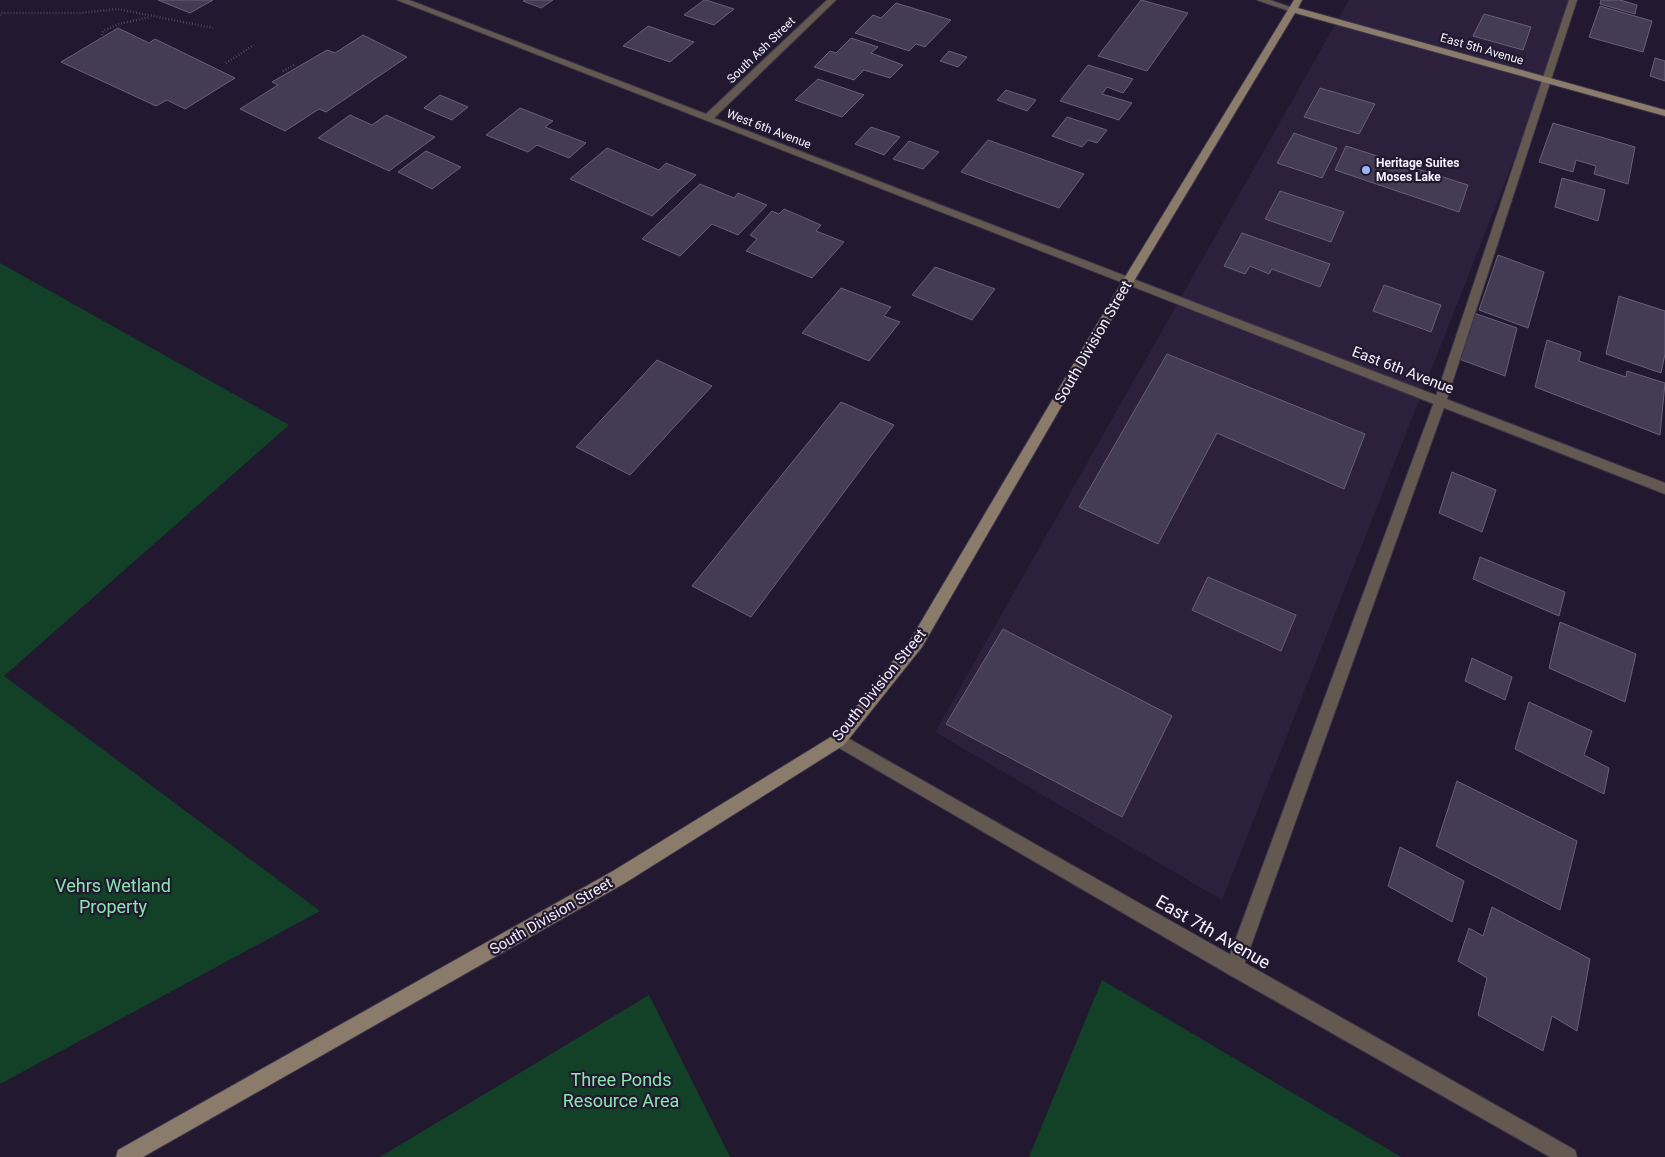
<svg xmlns="http://www.w3.org/2000/svg" width="1665" height="1157" font-family="Roboto,sans-serif">
  <style>
    .built { fill: #2c203d }
    .green { fill: #124127 }
    .building { fill: #443b54; stroke: #685f7a }
    .lines { fill: none; stroke-linecap: round; stroke-linejoin: round }
    .service-casing { stroke: #3b3349; stroke-width: 2 }
    .minor-casing { stroke: #3b3349; stroke-width: 2 }
    .tertiary-casing { stroke: #3b3349; stroke-width: 2 }
    .secondary-casing { stroke: #3b3349; stroke-width: 2 }
    .path { stroke: #726a7e; stroke-width: 2.5; stroke-dasharray: 0.5 2.5; stroke-linecap: butt }
    .service { fill: #635950; fill-rule: evenodd }
    .minor { fill: #635950; fill-rule: evenodd }
    .tertiary { fill: #635950; fill-rule: evenodd }
    .secondary { fill: #8a7b6b; fill-rule: evenodd }
    .poi-dot { fill: #9ab5fd; stroke: #221930; stroke-width: 2 }
    .labels { text-anchor: middle; stroke-width: 4.5; stroke-linejoin: round; paint-order: stroke }
    .far-street-label { font-size: 12px; fill: #f4f0fd; stroke: #221930 }
    .far-poi-label { font-size: 12px; font-weight: bold; fill: #f4f0fd; stroke: #221930; text-anchor: start }
    .street-label { font-size: 15px; fill: #f4f0fd; stroke: #221930 }
    .near-park-label { font-size: 18px; fill: #89e7ad; stroke: #221930 }
    .near-street-label { font-size: 18px; fill: #f4f0fd; stroke: #221930 }
  </style>
  <rect width="100%" height="100%" fill="#221930"/>
  <path class="built" d="M1349,0H1577L1222,900L935,732Z"/>
  <g class="green">
    <path d="M0,263L289,425L4,676L320,911L0,1084Z"/>
    <path d="M1102,980L1401,1157H1029Z"/>
    <path d="M649,995L730,1157H380Z"/>
  </g>
  <g class="building">
    <path d="M158,0H213L190,13Z"/>
    <path d="M525,0H553L541,8L523,1Z"/>
    <path d="M704,0H706L734,9L714,25L684,15Z"/>
    <path d="M1141,0L1188,13L1147,71L1098,56Z"/>
    <path d="M1601,0H1620L1637,5L1635,14L1600,4Z"/>
    <path d="M896,3L951,20L925,47L916,44L909,51L855,33L873,15L881,18Z"/>
    <path d="M1600,6L1652,21L1643,52L1589,37Z"/>
    <path d="M1484,14L1531,27L1523,50L1473,36Z"/>
    <path d="M648,26L694,42L670,62L623,46Z"/>
    <path d="M118,28L149,43L155,39L235,78L185,109L167,100L156,106L61,62Z"/>
    <path d="M363,35L407,57L326,112L319,109L285,131L240,109L278,85L272,82L327,50L335,53Z"/>
    <path d="M851,38L878,47L871,53L903,65L890,78L864,70L854,80L814,67L830,51L836,53Z"/>
    <path d="M949,51L967,57L958,67L940,61Z"/>
    <path d="M1655,58L1665,61V81L1650,76Z"/>
    <path d="M1088,65L1133,79L1123,93L1107,87L1102,94L1132,103L1119,120L1060,101Z"/>
    <path d="M818,79L864,95L842,117L795,100Z"/>
    <path d="M1320,88L1375,104L1359,134L1304,117Z"/>
    <path d="M1006,90L1036,100L1027,111L997,100Z"/>
    <path d="M440,95L468,107L452,120L424,108Z"/>
    <path d="M520,108L553,121L545,127L586,143L569,158L537,145L528,152L486,135Z"/>
    <path d="M350,115L372,125L386,115L435,137L389,171L318,138Z"/>
    <path d="M1067,117L1107,130L1097,143L1088,140L1082,147L1052,136Z"/>
    <path d="M1553,123L1635,147L1628,184L1594,174L1596,166L1576,160L1573,172L1539,162Z"/>
    <path d="M871,127L900,137L884,155L855,144Z"/>
    <path d="M1294,133L1337,148L1322,178L1277,163Z"/>
    <path d="M988,140L1084,174L1059,208L961,172Z"/>
    <path d="M909,141L939,152L923,169L893,159Z"/>
    <path d="M1346,146L1468,185L1459,212L1335,170Z"/>
    <path d="M607,148L659,170L666,163L696,175L652,216L570,179Z"/>
    <path d="M426,151L461,167L432,189L398,172Z"/>
    <path d="M1562,178L1605,190L1598,221L1555,207Z"/>
    <path d="M700,184L734,198L738,193L767,205L738,235L712,224L680,256L642,239Z"/>
    <path d="M1280,191L1344,212L1331,242L1265,219Z"/>
    <path d="M784,209L821,225L816,231L844,242L812,278L746,251L757,239L750,235L772,211L779,214Z"/>
    <path d="M1242,233L1330,264L1320,287L1272,269L1269,274L1250,266L1245,274L1224,266Z"/>
    <path d="M1498,255L1544,272L1528,328L1479,310Z"/>
    <path d="M935,267L995,289L972,320L912,295Z"/>
    <path d="M1384,285L1441,305L1431,332L1373,311Z"/>
    <path d="M841,288L891,307L884,316L900,322L869,361L802,333Z"/>
    <path d="M1619,296L1665,311V354L1661,373L1606,354Z"/>
    <path d="M1474,313L1517,328L1505,376L1459,359Z"/>
    <path d="M1547,340L1581,352L1579,361L1626,377L1627,371L1665,383L1660,435L1535,387Z"/>
    <path d="M1167,354L1365,434L1344,489L1217,433L1158,544L1079,507Z"/>
    <path d="M657,360L712,386L630,475L576,447Z"/>
    <path d="M841,402L894,425L751,617L692,586Z"/>
    <path d="M1452,472L1496,490L1482,532L1439,513Z"/>
    <path d="M1480,557L1565,592L1559,616L1473,579Z"/>
    <path d="M1208,577L1296,615L1281,651L1192,610Z"/>
    <path d="M1560,622L1636,654L1625,702L1549,668Z"/>
    <path d="M1003,629L1172,716L1122,817L946,724Z"/>
    <path d="M1472,658L1512,677L1505,700L1465,681Z"/>
    <path d="M1529,702L1592,731L1584,755L1609,768L1604,794L1515,749Z"/>
    <path d="M1457,781L1577,841L1560,910L1436,846Z"/>
    <path d="M1400,847L1464,881L1452,922L1388,886Z"/>
    <path d="M1492,907L1590,959L1577,1031L1552,1016L1543,1051L1478,1015L1487,978L1458,961L1469,928L1483,936Z"/>
  </g>
  <g class="lines">
    <g class="service-casing">
      <path id="service" d="M1569,0H1577L1446,402L1243,968L1240,974L1234,977L1228,974L1225,968L1434,402Z"/>
    </g>
    <g class="minor-casing">
      <g id="minor">
        <path d="M397,0H409L706,114L827,0H836L714,118L1665,483V494Z"/>
        <path d="M839,733L1575,1150L1577,1157H1550L1228,974L834,745L831,740L834,735Z"/>
      </g>
    </g>
    <g class="tertiary-casing">
      <path id="tertiary" d="M1257,0H1270L1296,9L1292,12Z"/>
    </g>
    <g class="secondary-casing">
      <path id="secondary" d="M1294,0H1302L1298,8L1665,110V116L1295,13L1134,281L922,647L844,745L625,883L143,1157H116L118,1150L613,871L834,735L912,637L1125,277Z"/>
    </g>
    <g class="path">
      <path d="M0,15L1,13H80L118,9L213,28"/>
      <path d="M102,35L103,31L119,24L150,17"/>
      <path d="M226,63L254,45"/>
      <path d="M283,71L296,64"/>
    </g>
    <use href="#service" class="service"/>
    <use href="#minor" class="minor"/>
    <use href="#tertiary" class="tertiary"/>
    <use href="#secondary" class="secondary"/>
  </g>
  <circle class="poi-dot" cx="1366" cy="170" r="5"/>
  <g class="labels">
    <g class="far-street-label">
      <text transform="translate(1482 49) rotate(16)" y="4">East 5th Avenue</text>
      <text transform="translate(761 50) rotate(-44)" y="4">South Ash Street</text>
      <text transform="translate(769 129) rotate(21)" y="4">West 6th Avenue</text>
    </g>
    <g class="far-poi-label">
      <text x="1376" y="167">Heritage Suites<tspan x="1376" dy="14">Moses Lake</tspan></text>
    </g>
    <g class="street-label">
      <text transform="translate(1093 342) rotate(-60)" y="5">South Division Street</text>
      <text transform="translate(1403 370) rotate(21)" y="5">East 6th Avenue</text>
      <text transform="translate(879 685) rotate(-51)" y="5">South Division Street</text>
      <text transform="translate(551 916) rotate(-30)" y="5">South Division Street</text>
    </g>
    <g class="near-park-label">
      <text x="113" y="892">Vehrs Wetland<tspan x="113" dy="21">Property</tspan></text>
      <text x="621" y="1086">Three Ponds<tspan x="621" dy="21">Resource Area</tspan></text>
    </g>
    <g class="near-street-label">
      <text transform="translate(1213 932) rotate(30)" y="6">East 7th Avenue</text>
    </g>
  </g>
</svg>
